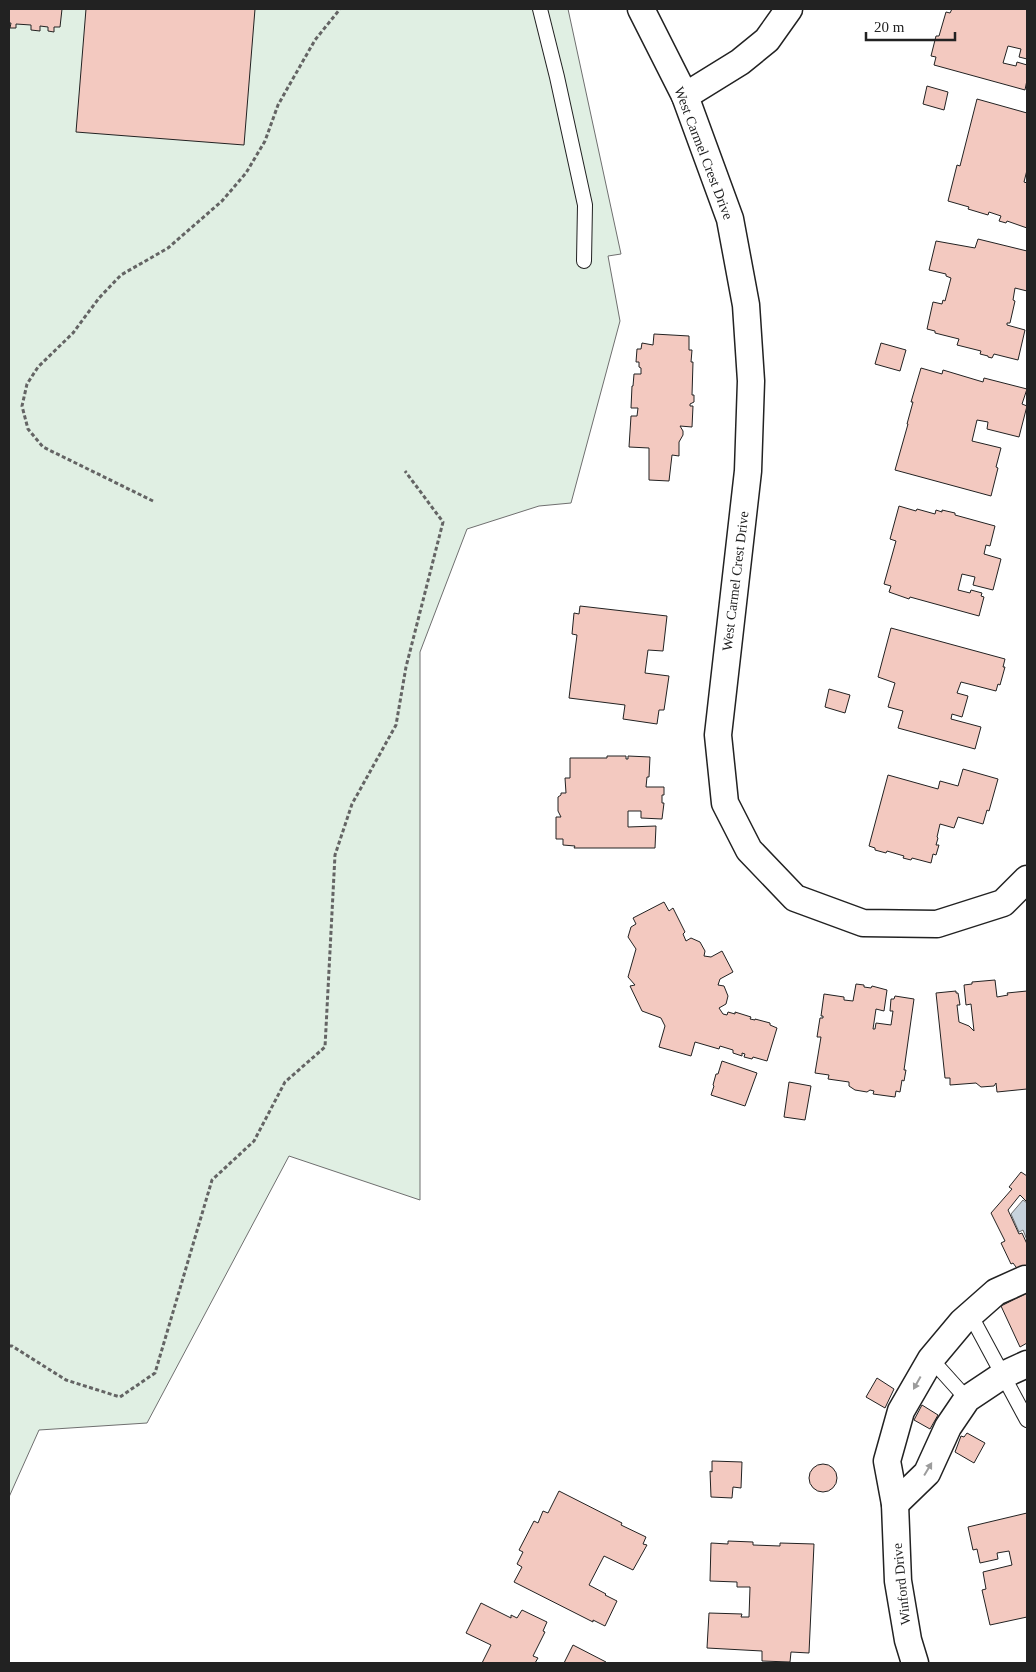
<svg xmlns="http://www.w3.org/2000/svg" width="1036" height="1672" font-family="'Times New Roman',serif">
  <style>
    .green { fill: #e0efe3; stroke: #6f6f6f }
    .water { fill: #c7d3dd; stroke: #6f6f6f }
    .building { fill: #f3c9c0; stroke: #222 }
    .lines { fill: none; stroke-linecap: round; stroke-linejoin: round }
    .service-casing { stroke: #222; stroke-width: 16 }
    .minor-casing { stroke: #222; stroke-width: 29 }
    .path { stroke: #646464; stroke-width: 3; stroke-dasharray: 4 2.5; stroke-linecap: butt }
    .service { stroke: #fff; stroke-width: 14 }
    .minor { stroke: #fff; stroke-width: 26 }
    .oneway { fill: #9c9c9c }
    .labels { text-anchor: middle; stroke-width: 4; stroke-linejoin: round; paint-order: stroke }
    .street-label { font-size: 14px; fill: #222; stroke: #fff }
  </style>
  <rect width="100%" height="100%" fill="#fff"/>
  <path class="green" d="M9,9H568L621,254L608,256L620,321L571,503L539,506L467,529L420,652V1200L289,1156L147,1423L39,1430L9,1497Z"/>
  <path class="water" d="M1023,1200L1027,1203V1240L1023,1230L1019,1232L1011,1214Z"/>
  <g class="building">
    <path d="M9,9H62L60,27H54V32L48,31V27L40,26V31L31,30V25L16,24V28H10L11,23H9Z"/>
    <path d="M86,9H255L244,145L76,132Z"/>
    <path d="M952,9H1027V59L1019,57L1021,49L1008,46L1003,63L1016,66L1017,62L1027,65V80L1025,90L934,65L936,57L931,56L936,36H939L946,12L950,13Z"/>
    <path d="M927,86L948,92L944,110L923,104Z"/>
    <path d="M977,99L1027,113V170L1024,182L1027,183V228L1007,221L1006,223L999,221L1001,216L989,212L988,215L968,209L969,207L948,201L957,165L960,166Z"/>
    <path d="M978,239L1027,251V291L1015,288L1013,300L1015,301L1010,323H1007V325L1025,330L1018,360L994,354L992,358L988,357V356L980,354L981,351L957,345L959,339L935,333V331L927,329L933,302L942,304L943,300L945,301L951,278L946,276V274L929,270L936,241L975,248Z"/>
    <path d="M654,334L689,336V350H692L691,362H693L692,395H694V402L690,404V406H693L692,427L680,426L683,431V435L679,442V456L672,455L669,481L649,480V448L629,447L631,416H637L638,408H631L632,386H633L634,374H641V368L639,367V362H636L637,349H641L642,343L653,345Z"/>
    <path d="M881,343L906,350L900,371L875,364Z"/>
    <path d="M921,368L942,374L943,370L983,382L984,378L1027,389L1022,404L1027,406L1019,437L987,429L988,422L977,420L972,441L1001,448L996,467L998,468L991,496L895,470L908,424H907L913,402H911Z"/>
    <path d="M899,506L916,511L917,509L935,514L936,510L942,512V510L955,513V515L995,526L990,546L986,545L984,554L1001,559L993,590L973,585L975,577L962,574L958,590L970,593L971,590L982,593L981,596L984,597L979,616L910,597L909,599L889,592L891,586L884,584L896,541L890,539Z"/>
    <path d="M580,606L667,616L663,651L648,650L645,673L669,676L664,710H659L657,724L623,719L625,705L569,698L577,635L572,634L574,613L579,614Z"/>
    <path d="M891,628L1005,659L1003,667H1005L1000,685L998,684L996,691L961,682L957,693L968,696L962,717L952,714L951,719L981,727L975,749L898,728L903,711L888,707L895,683L878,677Z"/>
    <path d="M829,689L850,695L845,713L825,707Z"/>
    <path d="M607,756H626V759H628V756L650,757L649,777H647L646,787H664V795H662V803H664L662,819L641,818V811H628V827L656,826L655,848H574L575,846L563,845V839H556V817H561L558,811V797L561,795V793H566L565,778H570V758H607Z"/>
    <path d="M963,769L998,779L989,811L987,810L983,824L958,817L954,828L940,824L937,837L938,838L936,845H939L936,855L933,854L931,863L912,858L911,860L903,858L904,856L887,851L886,853L875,850V848L869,846L888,775L938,789L940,781L958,786Z"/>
    <path d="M664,902L669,911L673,908L685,932L683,934L686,941L691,938L700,942L705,951L704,956L711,957L722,951L733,972L720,979L718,985L724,986L728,996L726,1004L719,1008L723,1014L727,1015L728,1012L735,1014V1012L751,1017L750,1019L755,1020V1019L770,1023V1025L777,1028L767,1061L753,1057L752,1059L744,1057L745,1054L742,1053V1056L733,1053V1050L720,1046L719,1049L695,1042L691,1056L659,1047L665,1026L661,1018L642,1011L630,986L635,985L628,977L636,949L628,937L631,927L636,924L633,918Z"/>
    <path d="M995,980L997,997L1008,995L1007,993L1027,991V1089L997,1092L996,1083L994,1086L981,1087L976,1083L950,1085V1078H945L936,993L956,991V993H958L960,1005H957L959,1022L969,1026L974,1031L971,1004L966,1005L964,985L972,984V982Z"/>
    <path d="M856,984L864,985V987L871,988L872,986L887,990L884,1011L876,1009L873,1029H875L876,1023L891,1025L893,1011H890L891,999H894L895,996L914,999L904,1070H906L904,1081L902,1080L900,1092L896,1091L895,1097L873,1094L874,1091L870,1090L867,1092L855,1090L849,1086V1082L828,1079L829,1075L815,1073L821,1037H817L820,1018H823V1016H821L824,994L844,997V1000L853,1001Z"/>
    <path d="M722,1061L757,1073L745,1106L711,1095L714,1086L713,1085L716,1074H718Z"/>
    <path d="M789,1082L811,1086L805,1120L784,1117Z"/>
    <path d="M1021,1172L1027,1176V1202L1020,1195L1008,1210L1019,1234L1022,1233L1027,1244V1343L1020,1347L1001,1306L1027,1293L1025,1279L1013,1263L1011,1264L1001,1243L1005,1241L991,1213L1012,1189L1009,1187Z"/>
    <path d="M877,1378L894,1389L885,1408L866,1397Z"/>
    <path d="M922,1405L938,1415L930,1429L914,1420Z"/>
    <path d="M967,1433L985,1443L974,1463L955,1452L961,1436L964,1437Z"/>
    <path d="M712,1461L742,1462L741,1488L733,1487L732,1498L711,1497L710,1471L712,1472Z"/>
    <circle cx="823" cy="1478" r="14"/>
    <path d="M559,1491L622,1523L621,1525L646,1537L643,1544L647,1545L633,1570L604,1556L589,1585L606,1594L605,1595L617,1601L605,1626L593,1620V1622L514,1582L522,1567L517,1564L523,1552L519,1550L534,1521L538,1523L543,1511L548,1513Z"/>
    <path d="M1027,1513V1617L990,1625L982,1590L986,1589L983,1572L1012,1565L1009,1551L997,1553L998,1559L980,1563L977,1549L973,1550L968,1527Z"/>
    <path d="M728,1541L753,1542V1545L780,1546V1543L814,1544L809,1653L791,1652L790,1662L762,1661V1651L707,1648L709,1613L742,1614L741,1617H749L750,1587H737V1582L710,1581L711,1543L728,1544Z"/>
    <path d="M481,1603L511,1618V1615L517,1618L522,1610L547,1622L543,1631L545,1632L533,1656L538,1658L535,1663H482L491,1645L466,1633Z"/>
    <path d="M573,1645L606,1662L605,1663H564Z"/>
  </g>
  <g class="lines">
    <g class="service-casing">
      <g id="service">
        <path d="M540,9L557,77L585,205L584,261"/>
        <path d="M970,1314L1027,1420"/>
        <path d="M931,1359L967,1399"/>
      </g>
    </g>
    <g class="minor-casing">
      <g id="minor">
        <path d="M641,9L685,96L730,219L746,305L751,381L748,471L718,735L725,803L749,850L795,898L863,923L937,924L1003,903L1027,879"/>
        <path d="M685,96L740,62L767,40L789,9"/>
        <path d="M895,1504L927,1473L948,1427L967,1399L1003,1375L1027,1364"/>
        <path d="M915,1663L908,1640L898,1581L895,1504L887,1461L901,1411L931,1359L962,1322L996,1292L1025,1279"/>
      </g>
    </g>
    <g class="path">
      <path d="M153,501L43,447L28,429L22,406L27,384L38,367L73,333L99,298L121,275L168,248L222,201L246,173L265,141L278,105L287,89L315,40L340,9"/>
      <path d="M9,1346H12L66,1380L120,1397L155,1373L212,1180L254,1141L285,1082L325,1047L335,855L352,804L396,725L406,667L443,522L405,471"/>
    </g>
    <use href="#service" class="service"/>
    <use href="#minor" class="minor"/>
  </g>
  <defs><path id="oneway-solid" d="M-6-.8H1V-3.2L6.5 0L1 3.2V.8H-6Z" transform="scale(1.25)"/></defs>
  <g class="oneway">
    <use href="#oneway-solid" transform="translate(917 1383) rotate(119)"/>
    <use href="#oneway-solid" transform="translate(928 1469) rotate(-59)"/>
  </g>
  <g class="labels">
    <g class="street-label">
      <text transform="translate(704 153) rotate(69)" y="5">West Carmel Crest Drive</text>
      <text transform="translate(735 581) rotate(-83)" y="5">West Carmel Crest Drive</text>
      <text transform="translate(901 1584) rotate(-96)" y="5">Winford Drive</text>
    </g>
  </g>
  <rect width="1036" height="1672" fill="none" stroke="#222222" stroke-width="20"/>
  <path d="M866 32v8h89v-8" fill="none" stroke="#222222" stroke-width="2.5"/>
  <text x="874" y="32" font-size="15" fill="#222222" stroke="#ffffff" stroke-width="4" paint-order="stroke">20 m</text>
</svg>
